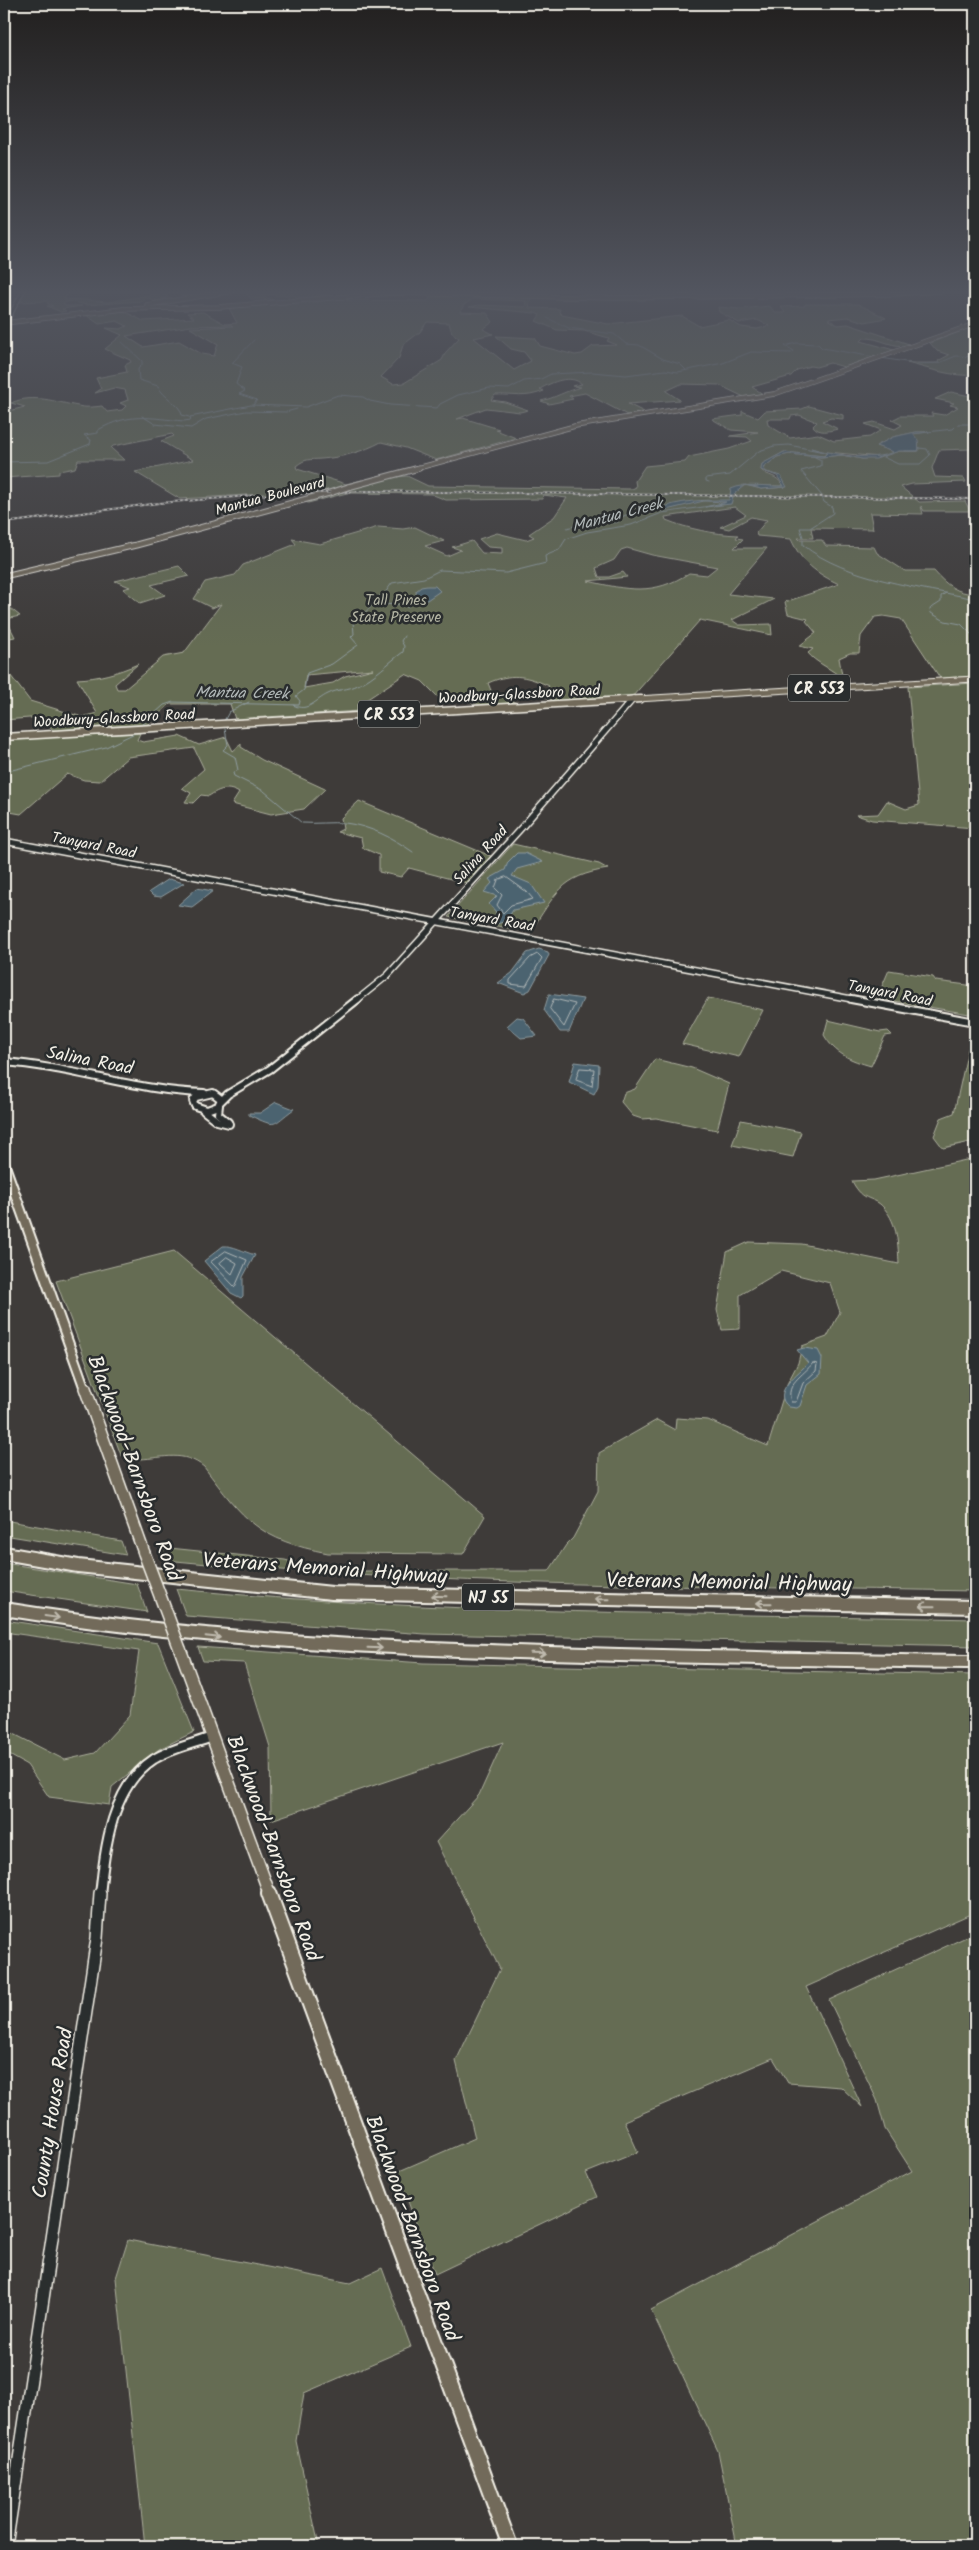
<svg xmlns="http://www.w3.org/2000/svg" width="979" height="2550" font-family="Kalam,sans-serif">
  <style>
    .green { fill: #656c52; stroke: #acae9d; fill-rule: evenodd }
    .water { fill: #4c6370; stroke: #8f9ca0 }
    .lines { fill: none; stroke-linecap: round; stroke-linejoin: round }
    .shore { stroke: #b1b8b8; stroke-width: 1 }
    .stream { stroke: #8f9ca0; stroke-width: 1 }
    .minor-far4-casing { stroke: #f4f1e8; stroke-width: 5 }
    .minor-far3-casing { stroke: #f4f1e8; stroke-width: 8 }
    .minor-far2-casing { stroke: #f4f1e8; stroke-width: 10 }
    .minor-far1-casing { stroke: #f4f1e8; stroke-width: 12 }
    .minor-casing { stroke: #f4f1e8; stroke-width: 14 }
    .major-far5-casing { stroke: #f4f1e8; stroke-width: 5.5 }
    .major-far4-casing { stroke: #f4f1e8; stroke-width: 7 }
    .major-far3-casing { stroke: #f4f1e8; stroke-width: 9 }
    .major-far2-casing { stroke: #f4f1e8; stroke-width: 12 }
    .major-far1-casing { stroke: #f4f1e8; stroke-width: 14 }
    .major-casing { stroke: #f4f1e8; stroke-width: 18 }
    .highway-casing { stroke: #f4f1e8; stroke-width: 16 }
    .minor-far4 { stroke: #2a2d2e; stroke-width: 3 }
    .minor-far3 { stroke: #2a2d2e; stroke-width: 5 }
    .minor-far2 { stroke: #2a2d2e; stroke-width: 6 }
    .minor-far1 { stroke: #2a2d2e; stroke-width: 8 }
    .minor { stroke: #2a2d2e; stroke-width: 11 }
    .major-far5 { stroke: #726b5a; stroke-width: 4 }
    .major-far4 { stroke: #726b5a; stroke-width: 5 }
    .major-far3 { stroke: #726b5a; stroke-width: 6 }
    .major-far2 { stroke: #726b5a; stroke-width: 8 }
    .major-far1 { stroke: #726b5a; stroke-width: 11 }
    .major { stroke: #726b5a; stroke-width: 14 }
    .highway { stroke: #726b5a; stroke-width: 12 }
    .rail-casing { stroke: #f4f1e8; stroke-width: 2 }
    .rail { stroke: #2a2d2e; stroke-width: 1; stroke-dasharray: 2.5; stroke-linecap: butt }
    .major-bridge-far1-casing { stroke: #f4f1e8; stroke-width: 7; stroke-linecap: butt }
    .major-bridge-casing { stroke: #f4f1e8; stroke-width: 14; stroke-linecap: butt }
    .major-bridge-far1 { stroke: #726b5a; stroke-width: 5 }
    .major-bridge { stroke: #726b5a; stroke-width: 11 }
    .oneway { stroke: #c0bbaf }
    .labels { text-anchor: middle; stroke-width: 5; stroke-linejoin: round; paint-order: stroke }
    .far-street-label { font-size: 15px; fill: #f4f1e8; stroke: #2a2d2e }
    .far-park-label { font-size: 15px; fill: #b4b5a4; stroke: #2a2d2e }
    .far-water-label { font-size: 16px; font-style: italic; fill: #b1b8b8; stroke: #2a2d2e }
    .shield { fill: #2a2d2e; stroke: #b7b6b0; stroke-width: 1 }
    .shield-label { font-size: 16px; font-weight: bold; fill: #f4f1e8 }
    .street-label { font-size: 18px; fill: #f4f1e8; stroke: #2a2d2e }
    .near-street-label { font-size: 21px; fill: #f4f1e8; stroke: #2a2d2e }
  </style>
  <rect width="100%" height="100%" fill="#3e3b39"/>
  <filter id="ink" filterUnits="userSpaceOnUse"><feTurbulence type="fractalNoise" baseFrequency=".02" numOctaves="2"/><feDisplacementMap in="SourceGraphic" scale="10" xChannelSelector="R" yChannelSelector="G"/><feConvolveMatrix kernelMatrix="1 2 1 2 8 2 1 2 1" color-interpolation-filters="sRGB"/></filter>
  <g filter="url(#ink)">
    <g class="green">
      <path d="M24,291H70L64,300L72,299L108,302L176,291H194L202,295C198,296 193,297 189,297C179,296 176,290 165,295L168,297L161,300H170L160,302L148,298L141,301L86,305L71,301L63,303L65,306H82L62,309L66,311L61,312L47,306H53L48,304V301L18,302Z"/>
      <path d="M242,291H320L318,294L335,296L299,300L294,295H259L279,302H268L265,299H252Z"/>
      <path d="M432,295L531,298L529,308L560,309L559,312L562,315L608,324L682,316L699,326L729,320L741,327L757,329L770,326L757,320L739,323L719,312L718,307L739,309L770,306L775,313H785L781,307L805,306V304H858L886,318L865,322L848,317L828,319L838,325L848,324L909,344C894,350 880,337 864,338L861,341L894,350L844,367L830,363L816,367L810,366L797,370L791,376L752,387L763,394L744,397L719,385L681,384L666,391L680,400L628,404L644,412L627,415L585,393L569,396L573,399L549,404L541,401C555,398 565,391 581,387L572,386L582,384C570,374 552,382 540,389L544,391C524,399 515,394 495,395L491,400L505,402L528,410L520,412L486,408L457,419L463,418L499,429L496,430L516,438L436,460L406,448L381,442C365,451 340,458 321,459C309,460 306,458 296,466L297,469L346,484L362,480L328,490L180,499L135,472L193,460L161,441L174,436L172,434L113,446L111,448L124,460H78L75,468L59,471V474L4,478V412L25,407L11,403C34,393 55,402 78,406C86,408 94,407 102,406L107,412L122,410L126,406L120,403L128,400L125,390L114,388L95,393L101,389L96,378L127,372L125,365L131,362L130,360L105,349L122,335L106,328L121,329L127,326L117,321L99,324L86,315L124,311L143,321L194,318L187,313L203,312L225,324L237,323L229,308L348,298L347,300L428,301ZM473,299L526,301L525,307L479,305L469,307L535,313L540,315L536,321L557,330L584,331L609,338L607,341L617,345L593,346L582,354L575,355L540,346L535,338L496,336L511,349L524,352L531,361L514,370L474,338L493,334L483,329L493,322L487,313L460,312L464,305ZM427,322L449,323L452,333L459,338L446,352L442,360L404,383L393,384L381,377L399,358L403,345L420,332ZM231,325L233,326L190,328L218,344L214,356L202,354L179,341L143,347L126,336L191,326Z"/>
      <path d="M975,326V375C953,377 930,369 907,363H939L938,361L949,355L937,351L930,343Z"/>
      <path d="M951,392L975,397L971,401L975,402V445L970,446L971,449L939,450L932,468L935,477L964,478L966,482L912,484L901,487L919,502L965,501L970,511H924L921,506L923,514L870,513L873,529L811,528L813,538H798L800,540H822L826,546L874,547L877,553L905,571H934C946,585 957,593 975,594V676L940,678L901,619L883,616L875,617L861,636L859,653H850L839,658L842,675H838C828,667 815,662 808,653L813,649L799,646L816,633L806,621L808,619L788,614L785,602L839,584C817,574 801,562 791,539L757,536L756,533L767,520L751,517L729,529L720,527L746,515L735,507L665,517L666,520C688,529 714,534 738,535L736,538L743,539L734,548H767L728,594L774,599L732,620L739,625L771,624L772,635L700,620L632,697L558,701L547,698L543,693L549,686L547,685C524,675 511,673 488,683L492,693L520,704L484,706L459,699L441,700L422,681L405,674L363,702L360,711L235,719L230,704H170L148,724L53,730L42,717L4,720V667L30,701L82,717L97,713L77,679C99,678 117,673 138,664L115,684L117,689H125L163,657L184,653L221,604L212,608L194,599L205,582L235,575L243,565L296,544L292,539L320,544L378,527L403,529L415,527L444,541L425,546L447,556L461,550L452,547L472,541L482,553L502,554V548L488,547L479,539L497,533L526,540L534,537L529,534L554,517L567,498L543,495L542,499L446,500L431,494L347,493L308,503L306,502L394,477L407,476L428,486L632,489L636,487L635,481L645,466L685,462L689,457L729,449L752,441L747,437L730,436L758,432L731,430L712,419L742,415V411L758,418L765,411L802,409L809,406L843,415V419L831,418L822,421L838,429C829,431 819,434 813,426L817,422L799,415L791,416L790,419H767L768,425L790,438L818,434L834,441L870,437L881,430L865,424L874,422L895,429L902,425L892,420L900,416H933L931,413L944,415L958,407L950,405L954,403L935,399ZM916,432H927L912,434L918,451H899L889,454L894,452L876,446L893,437ZM784,452L824,456L827,452L880,457L862,459L842,455L821,457L789,454L777,457L763,468L766,472L781,476L786,487L761,489L751,486H784C774,473 770,478 761,470L762,464ZM627,548L652,555L717,567L707,575L689,573C654,596 627,590 588,581L627,577L623,572L609,577H599L596,568L614,560L621,550ZM373,669L345,676L333,683L304,688L306,675Z"/>
      <path d="M179,566L189,576L151,585L165,595L140,603L123,589L130,587L115,581Z"/>
      <path d="M10,608L20,616L6,619L15,637L4,639V609Z"/>
      <path d="M975,683V828L872,820L856,815L878,814L887,801L906,809L919,805L908,687Z"/>
      <path d="M140,733L137,740L143,742L179,736L199,745L226,737L233,751L241,744V747L262,760L325,789L304,809L271,814L232,804L239,793C228,786 219,789 209,796L201,795L193,803L185,802L191,793L182,788L204,769L194,748L128,757L100,781L84,780L67,774L21,814L4,811V740Z"/>
      <path d="M359,801L493,857L470,884L409,868L401,877L379,872V855L363,848L361,838L337,832L343,829L341,818Z"/>
      <path d="M513,844L599,864L608,869C560,876 556,894 530,932L448,917Z"/>
      <path d="M889,970L933,977L936,981L975,986V1015L877,998Z"/>
      <path d="M708,998L763,1010L739,1057L682,1044Z"/>
      <path d="M828,1020L880,1032L888,1031L892,1035L885,1036L871,1066C850,1060 835,1054 824,1035Z"/>
      <path d="M973,1027L975,1028V1141L943,1148L934,1136L941,1118L954,1113Z"/>
      <path d="M655,1059L692,1068L729,1084L717,1130L656,1118L642,1119L633,1116L621,1102L624,1093L635,1089Z"/>
      <path d="M741,1120L801,1132L793,1157L732,1145Z"/>
      <path d="M975,1158V1591C705,1586 434,1587 165,1560L160,1547L285,1560L313,1568L358,1571H549L566,1545L573,1538L598,1491L599,1453L657,1420L675,1430L676,1418L708,1420L768,1446L787,1384L798,1363L802,1346L827,1337L840,1312L830,1283L781,1271L740,1295V1329L722,1330L717,1310L727,1252L749,1242L802,1244L899,1264C898,1245 898,1224 884,1208C873,1195 864,1204 852,1181L874,1180Z"/>
      <path d="M174,1251L485,1516L463,1554L328,1553C259,1540 244,1520 204,1467C183,1450 164,1458 140,1459C134,1459 127,1456 121,1455L56,1281Z"/>
      <path d="M4,1520L121,1541L126,1555L4,1535Z"/>
      <path d="M4,1563L137,1584L147,1612L4,1591Z"/>
      <path d="M176,1589C441,1615 709,1613 975,1619V1646L425,1634L186,1616Z"/>
      <path d="M4,1620L158,1643L194,1732L159,1749L112,1787L109,1805L49,1797L27,1765L4,1752V1729L65,1760L95,1753L130,1715L139,1651L4,1632Z"/>
      <path d="M198,1647L423,1663L975,1675V1912L806,1987L862,2107L841,2087L788,2083L773,2058L624,2121L638,2152L586,2173L597,2197L435,2274L397,2172L475,2138L456,2061L500,1969L436,1842L479,1795L503,1742L271,1820L270,1747L244,1663L203,1661Z"/>
      <path d="M975,1933V2546H737L718,2451L651,2310L912,2171L885,2129L877,2100L829,2000Z"/>
      <path d="M128,2240L350,2283L382,2268L411,2347L304,2393L296,2441L319,2546H145L116,2278Z"/>
    </g>
    <g class="water">
      <path d="M916,432H929L913,434L918,440L919,451H899L876,459H862L842,455L821,457L789,454L777,457L763,468L766,472L781,476L787,487L761,489L745,485L734,494L731,504L705,507L726,502L704,501L662,511L656,510C678,500 704,500 729,500L731,489C746,482 767,487 784,486L777,476L761,470L762,464L784,452L824,456L827,453L811,448C832,454 873,462 893,452L876,446L893,437Z"/>
      <path d="M427,586H435L440,591L424,602H417L416,591L421,587Z"/>
      <path d="M517,853H525L543,862L517,869L512,876L531,884L544,903L513,910L506,921L497,924L495,920L496,912L489,904L497,896L484,892L492,883L489,879L505,870L508,862Z"/>
      <path d="M169,879L184,883L161,897L153,896L149,892Z"/>
      <path d="M197,888L213,891L192,907L178,905Z"/>
      <path d="M539,949L548,952L549,955L530,990L524,993L498,983L512,973L527,953Z"/>
      <path d="M549,994L583,999L569,1032H560L544,1010Z"/>
      <path d="M517,1017L523,1018L537,1036L521,1038L507,1026Z"/>
      <path d="M575,1062L599,1065L598,1086L594,1094L569,1082Z"/>
      <path d="M276,1102L294,1109C271,1125 279,1129 249,1115V1113H260Z"/>
      <path d="M223,1246C233,1245 244,1252 255,1255L243,1277V1296L241,1298L231,1293L204,1261Z"/>
      <path d="M804,1348L818,1350L822,1358L821,1374L807,1385L800,1406L797,1408L789,1407C769,1392 801,1372 808,1363L797,1350Z"/>
    </g>
    <g class="lines">
      <g class="shore">
        <path d="M506,877L527,892L533,899L511,905L503,913L497,905L502,895L495,888L498,880Z"/>
        <path d="M538,954L542,958L526,986L510,984V980L530,958Z"/>
        <path d="M554,999L575,1004L564,1027L550,1009Z"/>
        <path d="M580,1068L594,1069L592,1086L576,1080Z"/>
        <path d="M226,1251L247,1260L235,1287L211,1262Z"/>
        <path d="M227,1257L237,1263L232,1274L220,1263Z"/>
        <path d="M813,1363L817,1364L816,1371L803,1383L796,1402H791C785,1383 803,1376 813,1363Z"/>
      </g>
      <g class="stream">
        <path d="M547,318L569,328L614,334L626,344L639,345L663,359L680,364L686,370"/>
        <path d="M122,342L142,361V365L138,369L139,380L158,386C163,398 180,403 182,415L189,417"/>
        <path d="M881,358L918,364L939,363L956,356L975,357"/>
        <path d="M253,405L257,400L239,394L245,391L236,384L242,367L232,363L254,340"/>
        <path d="M142,416L155,424L191,428L206,419L246,411L286,412L297,409"/>
        <path d="M927,432L953,429L958,424H975"/>
        <path d="M905,451H918L919,448"/>
        <path d="M813,456L821,460V466L801,471L822,496"/>
        <path d="M883,457L898,464H920L930,455L927,449L919,448"/>
        <path d="M877,458L886,455"/>
        <path d="M4,462L48,461L90,444L91,440L84,435L98,433V430C130,412 149,418 184,421L191,420L190,417L251,405L306,407L338,395L363,397L370,401L390,405L437,408L440,404L458,395L489,388L509,389L524,381L541,379L551,374L592,372L626,375L665,370L678,372L723,363L751,352L792,353L794,351L785,346L796,343L818,344L822,348L874,357"/>
        <path d="M709,482L706,481V478L730,475L759,451L774,446L789,445L824,452"/>
        <path d="M743,485L758,487"/>
        <path d="M567,528L581,524L618,522L619,518L633,512L659,509"/>
        <path d="M803,537L800,528H810L833,513L832,507L824,502L822,497"/>
        <path d="M803,540V545C846,580 921,587 975,599"/>
        <path d="M946,593L941,596V602L930,609L931,613L945,621L961,624L975,638"/>
        <path d="M372,605L408,604"/>
        <path d="M407,607L416,601"/>
        <path d="M293,705C308,713 315,700 328,694C337,689 348,690 358,685C375,677 388,663 403,652L404,646L401,641L404,636"/>
        <path d="M224,721L229,712L249,702"/>
        <path d="M141,726L164,705L173,702L299,705L300,701L296,696L304,690L307,673L332,664L358,645L351,637L354,634L353,622L370,608L373,600L385,593L392,583L424,578L440,570L506,573L546,563L545,556L559,550L566,539L587,532L631,525L662,513L724,504"/>
        <path d="M225,729L228,745L223,750L235,757L238,770L233,773L234,776L264,791L302,823C316,824 331,822 345,823C370,826 393,838 413,852"/>
        <path d="M4,772L106,747L137,732"/>
      </g>
      <g class="minor-far4-casing">
        <path id="minor-far4" d="M6,323L23,291"/>
      </g>
      <g class="minor-far3-casing">
        <g id="minor-far3">
          <path d="M4,841L857,1000"/>
          <path d="M357,1000L388,975L522,827L633,699"/>
        </g>
      </g>
      <g class="minor-far2-casing">
        <g id="minor-far2">
          <path d="M851,999L975,1022"/>
          <path d="M4,1062C72,1067 136,1091 204,1093"/>
          <path d="M213,1093L221,1099L218,1106L207,1110L195,1106L193,1101L196,1097Z"/>
          <path d="M221,1101L228,1094L270,1069L358,999"/>
          <path d="M219,1105L218,1114L228,1122"/>
          <path d="M204,1111L217,1121L229,1124"/>
        </g>
      </g>
      <g class="minor-far1-casing">
        <path id="minor-far1" d="M100,1895C105,1848 111,1787 154,1759C172,1748 193,1744 212,1737"/>
      </g>
      <g class="minor-casing">
        <path id="minor" d="M6,2546L97,1938L100,1893"/>
      </g>
      <g class="major-far5-casing">
        <g id="major-far5">
          <path d="M147,305L232,291"/>
          <path d="M4,323L123,309L219,307L390,293L616,298L891,294L941,291"/>
          <path d="M414,469L575,426L774,394L975,324"/>
        </g>
      </g>
      <g class="major-far4-casing">
        <g id="major-far4">
          <path d="M348,487L419,468"/>
          <path d="M4,576L136,545L333,492"/>
          <path d="M620,700L975,679"/>
        </g>
      </g>
      <g class="major-far3-casing">
        <path id="major-far3" d="M4,737L641,699"/>
      </g>
      <g class="major-far2-casing">
        <path id="major-far2" d="M4,1163L85,1389"/>
      </g>
      <g class="major-far1-casing">
        <g id="major-far1">
          <path d="M85,1388L144,1553"/>
          <path d="M180,1649L270,1895"/>
        </g>
      </g>
      <g class="major-casing">
        <path id="major" d="M269,1893L510,2546"/>
      </g>
      <g class="highway-casing">
        <g id="highway">
          <path d="M4,1553L78,1566L332,1593L975,1607"/>
          <path d="M4,1609C222,1644 441,1651 662,1656C766,1658 871,1661 975,1662"/>
        </g>
      </g>
      <use href="#minor-far4" class="minor-far4"/>
      <use href="#minor-far3" class="minor-far3"/>
      <use href="#minor-far2" class="minor-far2"/>
      <use href="#minor-far1" class="minor-far1"/>
      <use href="#minor" class="minor"/>
      <use href="#major-far5" class="major-far5"/>
      <use href="#major-far4" class="major-far4"/>
      <use href="#major-far3" class="major-far3"/>
      <use href="#major-far2" class="major-far2"/>
      <use href="#major-far1" class="major-far1"/>
      <use href="#major" class="major"/>
      <use href="#highway" class="highway"/>
      <g class="rail-casing">
        <path id="rail" d="M4,523L159,503L263,495L368,491L975,499"/>
      </g>
      <use href="#rail" class="rail"/>
      <g class="major-bridge-far1-casing">
        <path id="major-bridge-far1" d="M333,492L348,487"/>
      </g>
      <g class="major-bridge-casing">
        <path id="major-bridge" d="M144,1553L180,1649"/>
      </g>
      <use href="#major-bridge-far1" class="major-bridge-far1"/>
      <use href="#major-bridge" class="major-bridge"/>
    </g>
    <defs><path id="oneway-shaft" d="M-6 0H5M1.5-3L5.5 0L1.5 3" fill="none" stroke-width="1.6" stroke-linecap="round" stroke-linejoin="round" transform="scale(1.25)"/></defs>
    <g class="oneway">
      <use href="#oneway-shaft" transform="translate(439 1596) rotate(-178)"/>
      <use href="#oneway-shaft" transform="translate(602 1599) rotate(-179)"/>
      <use href="#oneway-shaft" transform="translate(764 1603) rotate(-179)"/>
      <use href="#oneway-shaft" transform="translate(927 1606) rotate(-179)"/>
      <use href="#oneway-shaft" transform="translate(52 1617) rotate(8)"/>
      <use href="#oneway-shaft" transform="translate(213 1637) rotate(6)"/>
      <use href="#oneway-shaft" transform="translate(375 1648) rotate(2)"/>
      <use href="#oneway-shaft" transform="translate(538 1653) rotate(1)"/>
    </g>
  </g>
  <linearGradient id="sky" x2="0" y2="1"><stop stop-color="#22201f"/><stop offset="0.45" stop-color="#52555f"/><stop offset="1" stop-color="#52555f" stop-opacity="0"/></linearGradient>
  <rect width="979" height="648" fill="url(#sky)"/>
  <g class="labels">
    <g class="far-street-label">
      <text transform="translate(270 496) rotate(-15)" y="5">Mantua Boulevard</text>
      <text transform="translate(519 694) rotate(-3)" y="5">Woodbury-Glassboro Road</text>
      <text transform="translate(114 718) rotate(-3)" y="5">Woodbury-Glassboro Road</text>
      <text transform="translate(94 845) rotate(11)" y="5">Tanyard Road</text>
      <text transform="translate(480 855) rotate(-48)" y="5">Salina Road</text>
      <text transform="translate(492 919) rotate(10)" y="5">Tanyard Road</text>
      <text transform="translate(890 993) rotate(11)" y="5">Tanyard Road</text>
    </g>
    <g class="far-park-label">
      <text x="396" y="605">Tall Pines<tspan x="396" dy="17">State Preserve</tspan></text>
    </g>
    <g class="far-water-label">
      <text transform="translate(617 514) rotate(-15)" y="6">Mantua Creek</text>
      <text transform="translate(242 692) rotate(1)" y="6">Mantua Creek</text>
    </g>
    <g class="shield">
      <rect x="788" y="674.5" width="62" height="27" rx="4"/>
      <rect x="358" y="700.5" width="62" height="27" rx="4"/>
      <rect x="462" y="1583.5" width="52" height="27" rx="4"/>
    </g>
    <g class="shield-label">
      <text x="819" y="694">CR 553</text>
      <text x="389" y="720">CR 553</text>
      <text x="488" y="1603">NJ 55</text>
    </g>
    <g class="street-label">
      <text transform="translate(90 1060) rotate(11)" y="6">Salina Road</text>
    </g>
    <g class="near-street-label">
      <text transform="translate(135 1468) rotate(70)" y="7">Blackwood-Barnsboro Road</text>
      <text transform="translate(325 1568) rotate(4)" y="7">Veterans Memorial Highway</text>
      <text transform="translate(729 1582) rotate(1)" y="7">Veterans Memorial Highway</text>
      <text transform="translate(274 1848) rotate(70)" y="7">Blackwood-Barnsboro Road</text>
      <text transform="translate(52 2113) rotate(-81)" y="7">County House Road</text>
      <text transform="translate(413 2228) rotate(70)" y="7">Blackwood-Barnsboro Road</text>
    </g>
  </g>
  <rect width="979" height="2550" fill="none" stroke="#2a2d2e" stroke-width="20"/>
  <rect x="10" y="10" width="959" height="2530" fill="none" stroke="#f4f1e8" stroke-width="2" filter="url(#ink)"/>
</svg>
